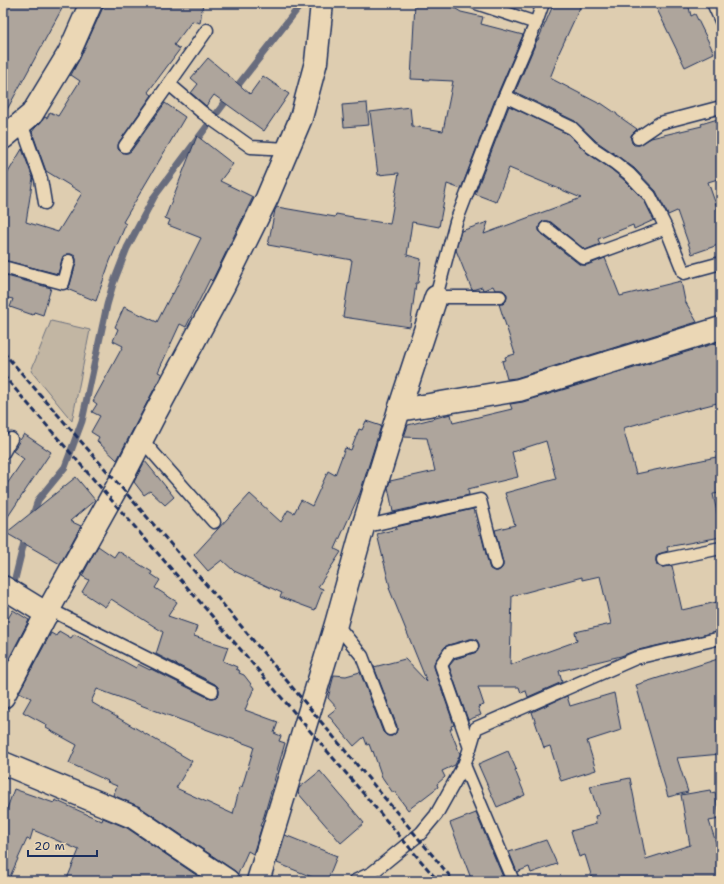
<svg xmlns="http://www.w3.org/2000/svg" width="724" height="884" font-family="'Shantell Sans',sans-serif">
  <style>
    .green { fill: #c2b6a3; stroke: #6e7280 }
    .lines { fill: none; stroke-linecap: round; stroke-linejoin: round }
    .stream { stroke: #676c7d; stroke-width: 7 }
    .building { fill: #aea59c; stroke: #1b2f5e; fill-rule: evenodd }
    .service-casing { stroke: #1b2f5e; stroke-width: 15 }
    .minor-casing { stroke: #1b2f5e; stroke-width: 25 }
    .service { stroke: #ebd7b5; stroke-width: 12 }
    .minor { stroke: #ebd7b5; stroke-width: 22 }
    .rail { stroke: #1b2f5e; stroke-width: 3; stroke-dasharray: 6 3; stroke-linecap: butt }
  </style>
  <rect width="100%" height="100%" fill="#decdb0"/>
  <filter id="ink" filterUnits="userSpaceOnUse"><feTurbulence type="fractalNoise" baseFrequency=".025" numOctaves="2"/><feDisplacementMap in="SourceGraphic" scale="8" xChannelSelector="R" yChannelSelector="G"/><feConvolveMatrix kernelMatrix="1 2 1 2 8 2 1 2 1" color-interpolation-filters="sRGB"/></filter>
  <g filter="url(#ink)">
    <path class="green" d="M51,321L90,330L72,421L31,371Z"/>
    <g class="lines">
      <g class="stream">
        <path d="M32,518L38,500L65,467L82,421L107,305L113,284L127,248L154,197L235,89L302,3"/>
        <path d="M3,603L14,583L26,534"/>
      </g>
    </g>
    <g class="building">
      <path d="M3,3H65L3,117Z"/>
      <path d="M105,3H203L200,23L192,21L174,45L180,49L148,92L152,95L119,142L118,145V149L121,152L124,153H128L131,151L165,103L185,117L123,222L126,224L110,261L96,301L67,289L70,285L76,263V259L75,256L71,254H67L63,256L62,259L58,274L3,260V194L6,176L22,149L33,178L26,222L58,232L82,193L46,171L32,132L35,128L40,123L45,117L47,118L50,112L58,116L80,81L71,75L80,58Z"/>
      <path d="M415,3H446L461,12L483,17L481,24L523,35L494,102L461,189L447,184L439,227L412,222L407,255L421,259L418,283H416L410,327L343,317L352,260L268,245L275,210L277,207L335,217L336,214L353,217V218L390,224L399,173L378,175L370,112L410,107L412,126L443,131L453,81L411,79Z"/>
      <path d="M554,3H582L558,55H559L550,78L600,104L601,103L617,114V115L637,129L631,135V139L632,143L634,145H639L651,138L702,126L701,124L721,118V178L708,182L721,219V244L692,254L677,211L668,215L656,191L634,168L619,157L596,141L575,121L515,92L537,40H538Z"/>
      <path d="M654,3H688L691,16L695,14L714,53L685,67Z"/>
      <path d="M208,58L250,94L263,76L289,94L264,131L214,95L206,106L191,93L198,84L191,78Z"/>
      <path d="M367,103L369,125L344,127L342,105Z"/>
      <path d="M509,106L568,134L587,153L611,169L624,180L644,200L654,220L634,229L633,225L598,239L600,244L585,250L551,222L547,221H543L540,224L539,227V231L541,234L579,264L582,265H587L605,258L620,296L681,281L685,301L697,322L516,378L507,379L502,361L506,360L505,357L515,354L499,304H503L506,301L507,297V294L503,290H495L493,286L484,290H483L482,287L472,290L456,250L461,231L488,222L484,234L581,198L509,168L496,202L475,194Z"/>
      <path d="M197,136L233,164L220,181L253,197L213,279L212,281L210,279L186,327L180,324L158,372L162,374L117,460L97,441L99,437L91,432L100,416L92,412L97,404L93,401L123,346L113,341L118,329L115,327L124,307L157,322L172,293L173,294L201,238L168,225L170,220L165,218Z"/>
      <path d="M3,275L51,288L43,315L34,312L33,315L10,307L13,299L3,297Z"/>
      <path d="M716,343L721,361V402L686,411V410L623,428L636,474L721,456V493L713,494L721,531V537L667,547L668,551L658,554L656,557V561L657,565L661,567L672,566L682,610L721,601V631L634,651L621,656L559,671L562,682L528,697L526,691L521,693L519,687H478L484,705L478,707L481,715L468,720L449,666L455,659L474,653L477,652L479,648V644L477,640L474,639H470L448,645L444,648L435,661L434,664V667L454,725L451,726L452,729H450L460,754L455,765L442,771L445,777L437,784L438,787L408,810L394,791L393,793L382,777L373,751L372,752L369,744L367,745L364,737L354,746L328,715L337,708L328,698L334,675L346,676L360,672L383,732L386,735L388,736H392L396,733L397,730V726L374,667L405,659L427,682L389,588L390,587L377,534L397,529L396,527L473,509L480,535L481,534L489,566L490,569L494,571H498L501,569L503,566V563L495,530L515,525L505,493L556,479L546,441L512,452L518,477L468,489L469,495L393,512L388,487L390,481L435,471L427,438L404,437L408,425L451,414L453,423L512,409L510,404L523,402ZM600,576L611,624L575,632L577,641L510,665L512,596L582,577V580Z"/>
      <path d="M366,421L381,426L360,493L335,549L341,552L318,587L323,589L315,610L280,597L282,593L234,571L222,560L208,571L194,555L250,494L281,522L288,510L294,513L301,500L312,506L328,471L335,475L345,448L351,450L359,429L362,430Z"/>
      <path d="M24,434L51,452L3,524V490L24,459L13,451Z"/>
      <path d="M145,461L174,497L165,505L150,491L144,495L134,482Z"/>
      <path d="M76,477L95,500L70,521L81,526L60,564L6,533Z"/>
      <path d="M98,546L114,557L118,551L152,572L151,574L160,580L155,588L177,602L168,616L197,626L194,636L228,647L223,661L237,667L236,669L240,671L239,673L244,675L254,688L245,710L278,722L274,733L281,736L279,741L285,743L264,816L260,826H262L253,854L248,851L238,874L235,871L140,807L113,795L117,786L107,782L108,781L69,763L77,745L46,728L47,725L23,712L31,698L19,692L51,633L56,636L59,631L71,638L74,634L136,668L138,664L150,670L151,669L209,698H212L216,697L219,694V691L218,687L215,684L156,654L163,632L111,599L105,607L82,592L89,580L82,576ZM97,689L254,747L242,787L240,786L233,814L176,788L192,761L91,702Z"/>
      <path d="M13,610L29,620L3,670V627Z"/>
      <path d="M721,658V754L677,758L688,792L668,797L636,685Z"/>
      <path d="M614,693L621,730L587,741L596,770L561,781L550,746L544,748L532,712L567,696L570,706Z"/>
      <path d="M508,751L516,769L515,770L525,795L497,807L478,764Z"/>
      <path d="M320,771L364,823L341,843L298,793L299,788Z"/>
      <path d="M630,778L646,859L690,845L681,795L710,790L711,793L715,792L720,819L709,821L721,858V881H593L585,855L579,857L571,831L596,824L595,816L599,815L590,786Z"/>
      <path d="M14,789L54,803L55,800L102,821L103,818L127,828L205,881H66L79,850L33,830L30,840L27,839L8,881H3V820Z"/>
      <path d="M476,813L503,877L493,881H472L450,823Z"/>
      <path d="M285,835L337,856L327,881H322L277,863Z"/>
      <path d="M546,840L557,864L531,873L529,867L517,872L509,852Z"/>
    </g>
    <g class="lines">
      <g class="service-casing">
        <g id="service">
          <path d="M476,3L536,23"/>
          <path d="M713,3L721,21"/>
          <path d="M169,84L203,113L251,147L288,149"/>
          <path d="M505,96L572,128L591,147L615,163L629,174L650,196L666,228L684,273L721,263"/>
          <path d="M21,123L41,179L45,203"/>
          <path d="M638,138L660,123L721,107"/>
          <path d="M125,146L207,30"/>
          <path d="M546,228L584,258L666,228"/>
          <path d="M3,267L63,283L69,261"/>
          <path d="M500,297H436L456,222L501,105L536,23L543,3"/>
          <path d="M142,440L214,522"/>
          <path d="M3,453L11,439"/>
          <path d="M363,527L480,500L496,564"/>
          <path d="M663,560L721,548"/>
          <path d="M49,609L212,691"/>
          <path d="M336,624L362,656L390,729"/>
          <path d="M470,748L441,665L450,652L472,646"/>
          <path d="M464,765L513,881"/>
          <path d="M355,881L372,873L421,833L436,815L464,765L470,748L476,728L636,658L721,638"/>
        </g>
      </g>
      <g class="minor-casing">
        <g id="minor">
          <path d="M3,138L32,114L69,53L91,3"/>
          <path d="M399,410L519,390L721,328"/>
          <path d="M3,587L47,614"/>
          <path d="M3,697L49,609L122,478L156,412L224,285L267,198L301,118L316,62L322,3"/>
          <path d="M3,763L133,817L174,845L228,881"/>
          <path d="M258,881L336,624L363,527L399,410L436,297"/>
        </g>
      </g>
      <use href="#service" class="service"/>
      <use href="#minor" class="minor"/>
      <g class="rail">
        <path d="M3,352L216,596L454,881"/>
        <path d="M3,375L206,609L438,881"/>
      </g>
    </g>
  </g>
  <rect width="724" height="884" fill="none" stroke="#ebd7b5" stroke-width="16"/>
  <rect x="8" y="8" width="708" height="868" fill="none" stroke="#1b2f5e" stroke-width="1.5" filter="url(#ink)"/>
  <path d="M28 850v6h69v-6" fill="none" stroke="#1b2f5e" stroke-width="2"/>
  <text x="34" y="850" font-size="12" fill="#1b2f5e" stroke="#ebd7b5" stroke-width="3" paint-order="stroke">20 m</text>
</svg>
